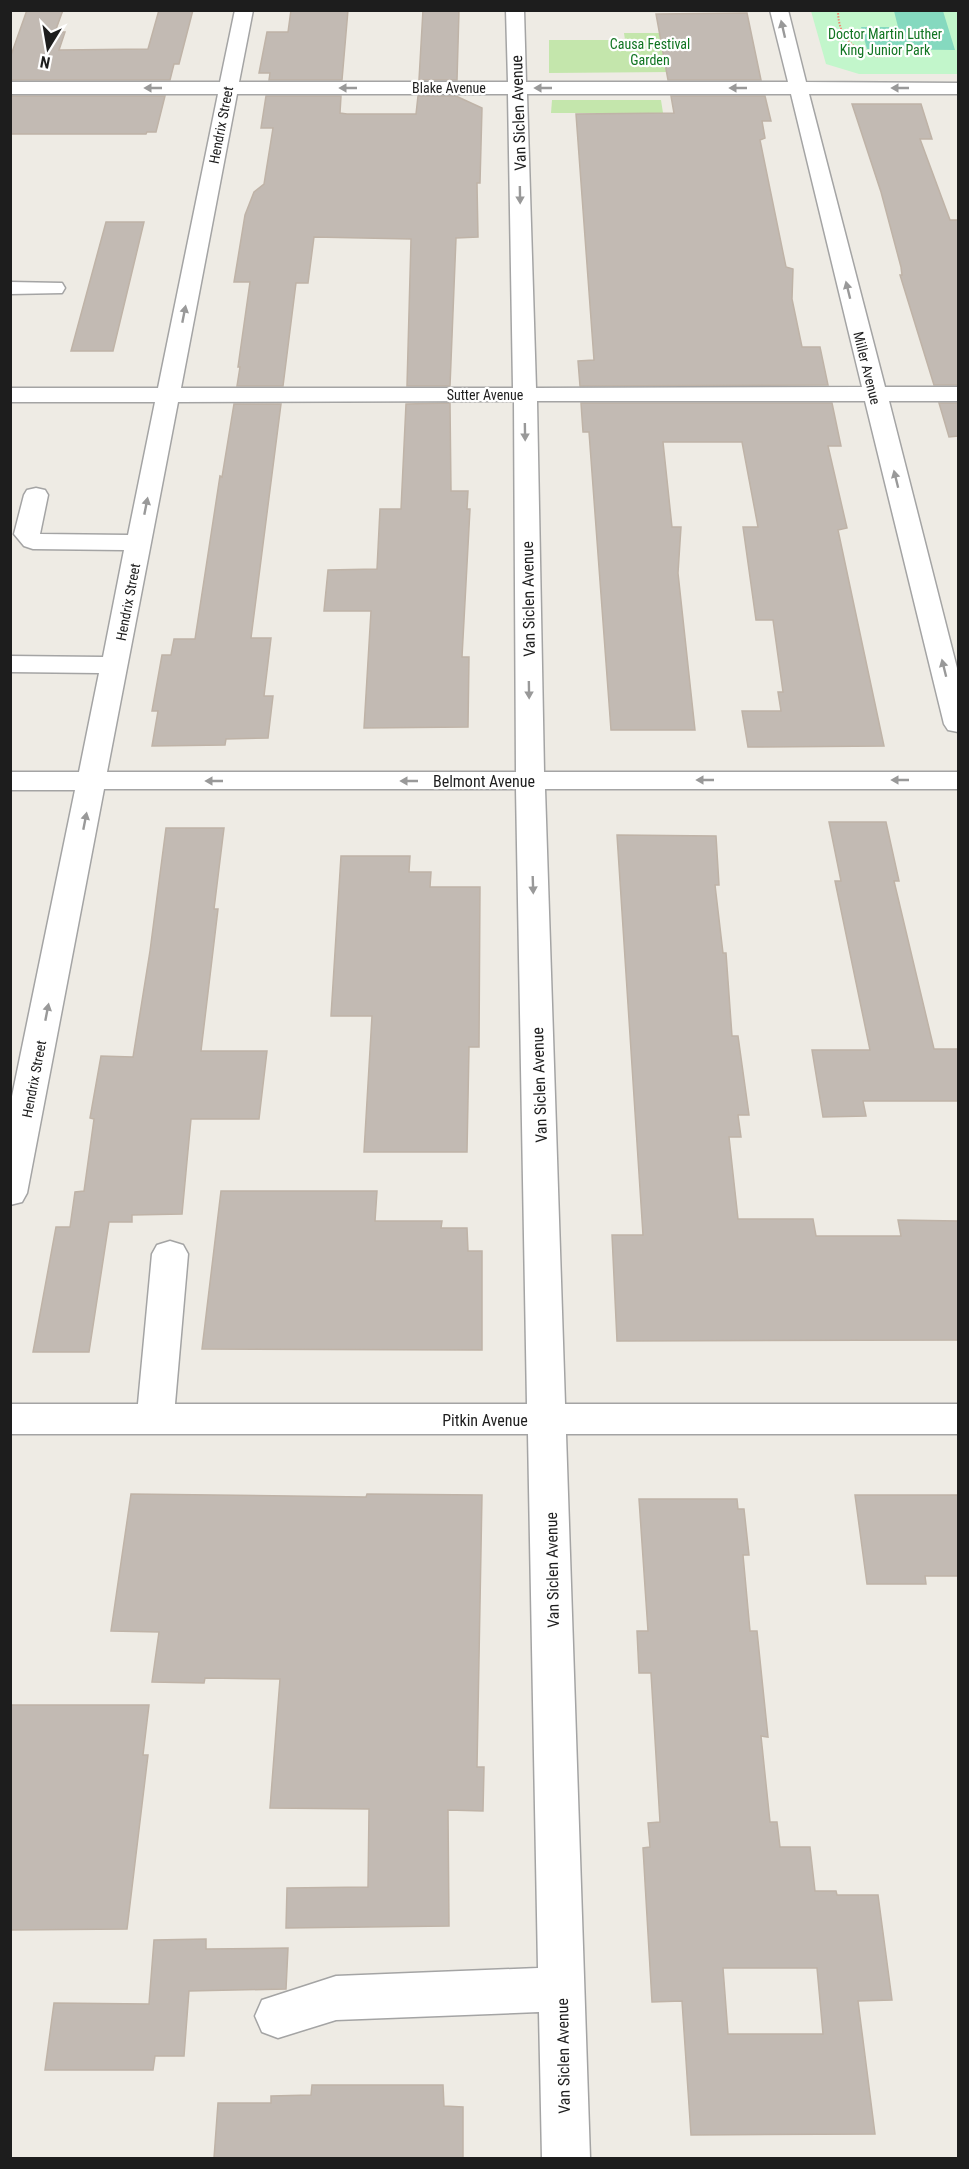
<svg xmlns="http://www.w3.org/2000/svg" width="969" height="2169" font-family="'Roboto Condensed',sans-serif">
  <style>
    .grass { fill: #c4e6ac }
    .park { fill: #c2f6cb }
    .pitch { fill: #85d9bf }
    .building { fill: #c2bab3; stroke: #bfb3a7; stroke-width: 1.5; fill-rule: evenodd }
    .lines { fill: none; stroke-linecap: round; stroke-linejoin: round }
    .minor-casing { stroke: #a4a4a4; stroke-width: 3 }
    .path { stroke: #f28870; stroke-width: 2; stroke-dasharray: 1.5 1.5; stroke-linecap: butt }
    .minor { fill: #fff; fill-rule: evenodd }
    .oneway { fill: #999 }
    .labels { text-anchor: middle; stroke-width: 4.5; stroke-linejoin: round; paint-order: stroke }
    .far-park-label { font-size: 14px; fill: #117522; stroke: #fff }
    .far-street-label { font-size: 14px; fill: #1d1d1d; stroke: #fff }
    .street-label { font-size: 16px; fill: #1d1d1d; stroke: #fff }
  </style>
  <rect width="100%" height="100%" fill="#eeebe4"/>
  <g class="grass">
    <path d="M624,33H668L672,72L549,73V40H625Z"/>
    <path d="M552,100H661L663,113H551Z"/>
  </g>
  <path class="park" d="M811,11H958V74H859L826,64Z"/>
  <path class="pitch" d="M894,11H943L955,50L867,49L861,27H898Z"/>
  <g class="building">
    <path d="M27,10H63L55,32H65L59,50L148,49L159,10H193L179,64H174L170,80H10V58Z"/>
    <path d="M291,10H348L342,80H269L270,73H259L267,32H288Z"/>
    <path d="M423,10H459L457,80H419Z"/>
    <path d="M747,13L761,80H668L656,14Z"/>
    <path d="M10,96H165L156,132H147L146,134H10Z"/>
    <path d="M266,96H341L340,113L347,114H416L418,96H456L482,108L480,183H477L478,237L456,238L450,386H407L411,239L314,237L308,283H296L283,386H237L240,367H238L250,282H234L245,215L254,192L264,184L273,128H261Z"/>
    <path d="M671,96H765L771,121H762L765,138L760,140L786,267L793,269L792,299L802,347H820L828,385L580,386L578,361L594,360L576,114L674,113Z"/>
    <path d="M852,104H921L932,139H920L950,220H958V385H934L900,275H902L901,267L881,192Z"/>
    <path d="M106,222H144L113,351H71Z"/>
    <path d="M450,403L451,491H468L467,509H470L462,657H469L468,727L364,728L371,611H324L328,570L377,569L380,509H401L406,404Z"/>
    <path d="M581,403H832L841,446H828L847,528L838,530L884,746L748,747L742,711H781L778,692H783L773,620H756L743,527H758L742,442H663L672,527H681L678,573L695,730H611L589,432H583Z"/>
    <path d="M939,403H958V436L949,437Z"/>
    <path d="M234,404H281L251,638H271L264,696H273L268,738L226,739L225,745L152,746L158,711H152L162,655H171L174,639H195L220,476L222,477Z"/>
    <path d="M829,822H886L899,881H894L934,1049H958V1101H863L866,1116L823,1117L812,1050H870L835,881H841Z"/>
    <path d="M166,828H224L214,909H218L201,1051H267L259,1119H191L182,1214L132,1215V1222H109L89,1352H33L56,1227H70L75,1192L84,1191L94,1119L90,1118L101,1056L133,1057L150,951Z"/>
    <path d="M617,835L716,836L719,885H715L723,953H726L732,1036H738L749,1115H738L741,1137H729L738,1219H813L816,1236H901L898,1220L958,1221V1340L617,1341L612,1235H643Z"/>
    <path d="M341,856H410L409,872H431L430,887H480L479,1047H469L467,1152H364L372,1016H331Z"/>
    <path d="M221,1191H377L375,1221H442L441,1228H467L468,1251H482V1350L202,1349Z"/>
    <path d="M131,1494L366,1497L367,1494L482,1495L477,1767H484L483,1811L448,1810L449,1926L286,1928L287,1888L368,1887L369,1809L270,1808L280,1679L205,1678L204,1683L152,1682L159,1632L111,1631Z"/>
    <path d="M855,1495H958V1576H925L926,1584H867Z"/>
    <path d="M639,1499H737L738,1509H744L749,1555H743L750,1631H757L768,1737L761,1736L770,1822H777L780,1847H810L815,1891H836L837,1895H878L892,2000L858,2001L875,2134L691,2135L682,2001L652,2002L643,1848L650,1847L648,1823L660,1822L651,1673H639L637,1631H648ZM723,1968H817L823,2034H728Z"/>
    <path d="M10,1705H149L143,1755H148L127,1929L10,1930Z"/>
    <path d="M206,1939V1949L288,1948L286,1989L189,1991L184,2056H155L153,2070H45L54,2003L149,2004L154,1940Z"/>
    <path d="M312,2085H443L444,2106L463,2107V2158H214L218,2103H271V2096L311,2095Z"/>
  </g>
  <g class="lines">
    <g class="minor-casing">
      <g id="minor">
        <path d="M235,10H253L239,82H508L506,10H524L526,82H788L770,10H788L806,82L958,83V94H809L885,387H958V401H889L958,672V732L948,730L944,724L865,401H537L544,772H958V789H545L565,1404H958V1434H566L590,2158H542L539,2012L336,2020L278,2038L262,2032L255,2016L262,2000L336,1976L538,1968L528,1434H10V1404H138L152,1254L157,1245L170,1241L183,1245L188,1254L175,1404H527L516,789H104L27,1193L22,1202L10,1205V1106L75,790H10V772H79L99,673L10,672V656L103,657L124,550L33,549L24,546L14,534L24,495L27,490L36,488L45,490L48,495L40,534L128,535L155,402H10V388H158L218,94H10V82H220ZM237,94H508L513,388H181ZM527,94H791L862,387L536,388ZM514,401L516,772H107L178,402Z"/>
        <path d="M10,282L62,283L65,288L62,293L10,294Z"/>
      </g>
    </g>
    <path class="path" d="M838,10C838,38 854,51 880,57"/>
    <use href="#minor" class="minor"/>
  </g>
  <defs><path id="oneway-solid" d="M-6-.8H1V-3.2L6.5 0L1 3.2V.8H-6Z" transform="scale(1.5)"/></defs>
  <g class="oneway">
    <use href="#oneway-solid" transform="translate(783 29) rotate(-103)"/>
    <use href="#oneway-solid" transform="translate(153 88) rotate(180)"/>
    <use href="#oneway-solid" transform="translate(348 88) rotate(-180)"/>
    <use href="#oneway-solid" transform="translate(543 88) rotate(-180)"/>
    <use href="#oneway-solid" transform="translate(738 88) rotate(-180)"/>
    <use href="#oneway-solid" transform="translate(900 88) rotate(-180)"/>
    <use href="#oneway-solid" transform="translate(520 195) rotate(89)"/>
    <use href="#oneway-solid" transform="translate(848 290) rotate(-104)"/>
    <use href="#oneway-solid" transform="translate(184 314) rotate(-79)"/>
    <use href="#oneway-solid" transform="translate(525 432) rotate(89)"/>
    <use href="#oneway-solid" transform="translate(896 479) rotate(-104)"/>
    <use href="#oneway-solid" transform="translate(146 506) rotate(-79)"/>
    <use href="#oneway-solid" transform="translate(944 668) rotate(-104)"/>
    <use href="#oneway-solid" transform="translate(529 690) rotate(89)"/>
    <use href="#oneway-solid" transform="translate(705 780) rotate(180)"/>
    <use href="#oneway-solid" transform="translate(900 780) rotate(180)"/>
    <use href="#oneway-solid" transform="translate(214 781) rotate(180)"/>
    <use href="#oneway-solid" transform="translate(409 781) rotate(180)"/>
    <use href="#oneway-solid" transform="translate(85 821) rotate(-79)"/>
    <use href="#oneway-solid" transform="translate(533 885) rotate(88)"/>
    <use href="#oneway-solid" transform="translate(47 1012) rotate(-79)"/>
  </g>
  <g class="labels">
    <g class="far-park-label">
      <text x="885" y="39">Doctor Martin Luther<tspan x="885" dy="16">King Junior Park</tspan></text>
      <text x="650" y="49">Causa Festival<tspan x="650" dy="16">Garden</tspan></text>
    </g>
    <g class="far-street-label">
      <text x="449" y="93">Blake Avenue</text>
      <text transform="translate(221 125) rotate(-79)" y="5">Hendrix Street</text>
      <text transform="translate(867 368) rotate(76)" y="5">Miller Avenue</text>
      <text x="485" y="400">Sutter Avenue</text>
      <text transform="translate(128 602) rotate(-79)" y="5">Hendrix Street</text>
      <text transform="translate(34 1079) rotate(-79)" y="5">Hendrix Street</text>
    </g>
    <g class="street-label">
      <text transform="translate(518 113) rotate(-92)" y="6">Van Siclen Avenue</text>
      <text transform="translate(528 599) rotate(-91)" y="6">Van Siclen Avenue</text>
      <text x="484" y="787">Belmont Avenue</text>
      <text transform="translate(539 1085) rotate(-92)" y="6">Van Siclen Avenue</text>
      <text x="485" y="1426">Pitkin Avenue</text>
      <text transform="translate(552 1570) rotate(-91)" y="6">Van Siclen Avenue</text>
      <text transform="translate(563 2056) rotate(-91)" y="6">Van Siclen Avenue</text>
    </g>
  </g>
  <rect width="969" height="2169" fill="none" stroke="#1d1d1d" stroke-width="24"/>
  <g transform="translate(48 48) rotate(191)" stroke="#ffffff" stroke-width="4.5" paint-order="stroke">
  <path d="M0-4.5L10 22L0 15L-10 22Z" fill="#1d1d1d"/>
  <text y="-9" font-size="16" font-weight="bold" text-anchor="middle" fill="#1d1d1d">N</text>
  </g>
</svg>
